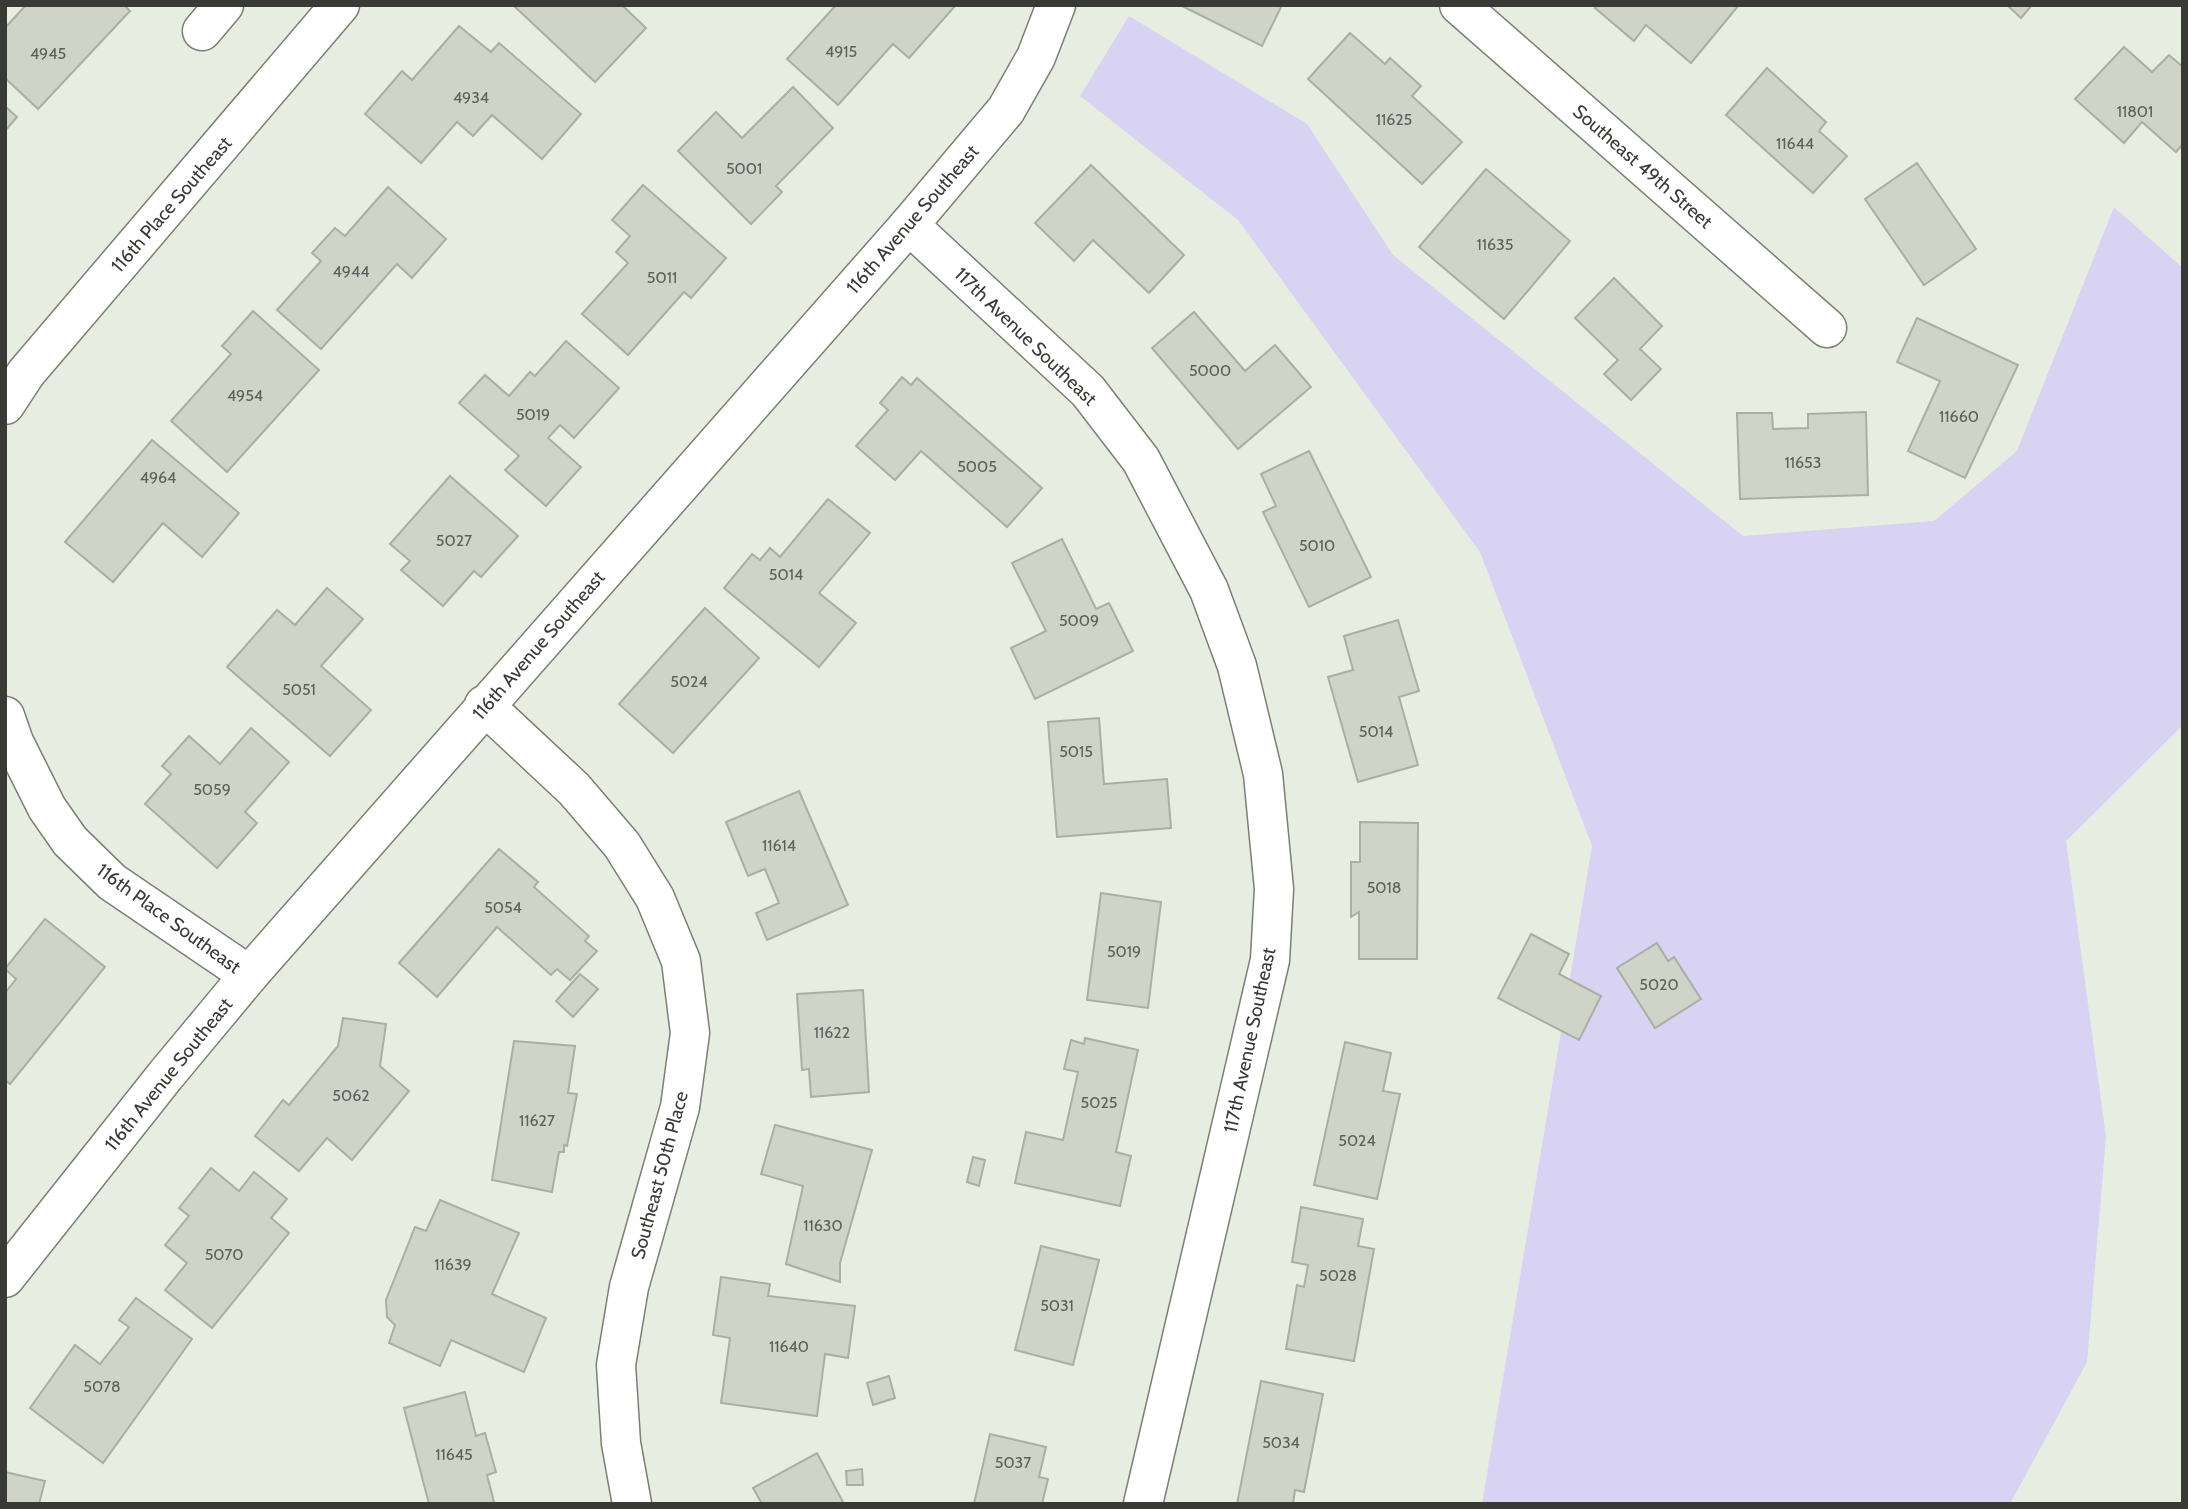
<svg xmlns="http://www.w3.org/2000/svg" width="2188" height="1509" font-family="Cabin,sans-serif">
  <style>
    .green { fill: #d8d2f3 }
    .building { fill: #cfd3c8; stroke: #aaaea3; stroke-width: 2 }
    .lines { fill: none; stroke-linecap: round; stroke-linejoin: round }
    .minor-casing { stroke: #7b7f74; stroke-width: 41 }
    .minor { stroke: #fff; stroke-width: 38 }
    .labels { text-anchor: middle; stroke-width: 7; stroke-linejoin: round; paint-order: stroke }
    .number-label { font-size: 16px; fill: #5e605a }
    .street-label { font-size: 19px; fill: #393a36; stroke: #fff }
  </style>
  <rect width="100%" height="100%" fill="#e8ede1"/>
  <path class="green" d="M1129,16L1307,124L1393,255L1743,536L1934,521L2017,451L2114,207L2183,268V725L2066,841L2106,1137L2087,1362L2010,1504H1482L1592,846L1480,552L1238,220L1080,96Z"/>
  <g class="building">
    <path d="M26,5H124L130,11L38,109L5,78V28Z"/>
    <path d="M513,5H622L646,28L595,82Z"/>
    <path d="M836,5H956L909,58L893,44L838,105L787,59Z"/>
    <path d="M1180,5H1282L1262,46Z"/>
    <path d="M1597,5H1739L1691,63L1646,25L1634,41L1595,8Z"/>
    <path d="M2007,5H2032L2021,18Z"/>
    <path d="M459,26L491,52L499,43L581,114L542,159L492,115L473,136L457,122L421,163L365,114L402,71L412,80Z"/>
    <path d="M1350,33L1385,64L1390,58L1421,86L1412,96L1462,142L1422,184L1308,79Z"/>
    <path d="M2124,47L2152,72L2169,55L2183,67V144L2176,152L2142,122L2124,143L2075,99Z"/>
    <path d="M1767,68L1826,122L1819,131L1847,156L1813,193L1726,115Z"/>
    <path d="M793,87L833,128L776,186L782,192L751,224L678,151L716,112L742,138Z"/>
    <path d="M5,106L17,117L5,131Z"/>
    <path d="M1917,163L1976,249L1924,285L1865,199Z"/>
    <path d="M1091,165L1184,255L1149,293L1093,240L1074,261L1035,223Z"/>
    <path d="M1486,169L1570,241L1504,319L1419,247Z"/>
    <path d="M643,185L726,258L691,298L684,292L628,355L582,314L628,263L616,252L630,236L612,220Z"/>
    <path d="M388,187L446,239L412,278L397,264L321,349L277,310L321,261L312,253L335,228L345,236Z"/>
    <path d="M1614,278L1662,326L1640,349L1661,369L1631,400L1604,374L1618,360L1575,318Z"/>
    <path d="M253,311L319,370L227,472L171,421L231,354L222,346Z"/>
    <path d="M1194,312L1245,371L1275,345L1311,387L1238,449L1152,348Z"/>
    <path d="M1917,318L2018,365L1965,478L1908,451L1940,381L1897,362Z"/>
    <path d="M566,341L619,388L574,438L560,425L548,438L581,467L546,506L505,470L519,456L459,403L485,375L509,396L530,372L535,376Z"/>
    <path d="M902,377L911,385L917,378L1042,488L1007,527L921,451L895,480L856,446L888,410L880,403Z"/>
    <path d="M1866,412L1868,495L1740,499L1737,413H1772L1773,429L1808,428V414Z"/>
    <path d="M152,440L239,513L202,557L163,523L113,582L65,542Z"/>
    <path d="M1309,451L1371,577L1309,607L1263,512L1276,506L1261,474Z"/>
    <path d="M450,476L518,536L481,577L474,571L443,606L401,570L410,561L390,544Z"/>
    <path d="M828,499L870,533L819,593L856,623L819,667L724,588L752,554L760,560L770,548L780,557Z"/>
    <path d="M1062,539L1096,609L1109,603L1133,651L1035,699L1011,648L1046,631L1012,563Z"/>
    <path d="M327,588L363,619L321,666L371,710L330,756L227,667L277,610L295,625Z"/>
    <path d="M705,608L759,658L673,753L619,704Z"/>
    <path d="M1398,620L1419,691L1399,697L1418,765L1358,782L1328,677L1353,670L1344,636Z"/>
    <path d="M1099,718L1104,784L1167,779L1171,828L1057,837L1048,722Z"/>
    <path d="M251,728L289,762L245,812L257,823L217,868L145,804L171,774L162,766L189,736L220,764Z"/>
    <path d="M799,791L848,905L767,940L756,913L779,903L765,869L748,876L726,822Z"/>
    <path d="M1360,822L1418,823L1417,959H1359V912L1351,917V862H1360Z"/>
    <path d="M499,849L538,882L534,887L589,936L585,941L597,951L570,980L557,969L551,975L497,927L437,997L399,963Z"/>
    <path d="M1101,893L1161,902L1148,1008L1087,1000Z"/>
    <path d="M45,919L105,967L10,1084L5,1080V993L16,979L5,969Z"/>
    <path d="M1531,934L1569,954L1559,974L1601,996L1579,1040L1498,998Z"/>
    <path d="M1657,943L1668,961L1674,957L1701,999L1655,1028L1617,968Z"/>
    <path d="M580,974L598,989L573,1017L556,1001Z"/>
    <path d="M863,990L869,1092L811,1097L809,1069L802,1070L797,994Z"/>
    <path d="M343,1018L386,1024L380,1066L409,1091L352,1160L327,1138L299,1171L255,1136L283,1100L289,1105L338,1046Z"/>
    <path d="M1085,1038L1138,1050L1116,1152L1131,1156L1120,1206L1015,1183L1026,1132L1063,1140L1078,1072L1064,1069L1071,1040L1084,1044Z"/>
    <path d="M514,1041L575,1046L568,1093L577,1094L567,1146L564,1145V1152H559L552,1192L492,1180Z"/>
    <path d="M1345,1042L1391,1053L1383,1091L1400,1094L1377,1199L1314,1185Z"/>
    <path d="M775,1125L872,1150L840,1263V1282L786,1264L803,1186L761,1174Z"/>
    <path d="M973,1157L985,1160L979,1186L967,1182Z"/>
    <path d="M211,1168L239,1191L254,1172L287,1199L271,1218L289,1233L212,1328L165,1290L187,1263L165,1245L189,1216L179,1208Z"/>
    <path d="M440,1200L519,1233L492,1294L546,1318L524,1372L451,1340L440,1366L389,1343L395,1325L387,1317L386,1300L415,1227L426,1231Z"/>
    <path d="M1301,1207L1363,1219L1358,1246L1374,1249L1354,1361L1286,1349L1297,1285L1304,1287L1308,1265L1292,1262Z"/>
    <path d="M1041,1246L1099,1260L1073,1365L1015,1350Z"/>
    <path d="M721,1277L770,1284L768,1296L855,1306L848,1358L825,1354L817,1416L721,1403L730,1338L713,1335Z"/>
    <path d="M136,1298L192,1339L103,1463L30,1408L75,1345L100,1364L129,1327L119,1320Z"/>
    <path d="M889,1376L895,1398L873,1405L867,1383Z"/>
    <path d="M1261,1381L1323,1394L1304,1492L1295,1490L1293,1504H1237Z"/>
    <path d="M465,1392L476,1436L485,1433L496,1472L487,1475L494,1502L490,1504H429L404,1408Z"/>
    <path d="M990,1434L1046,1447L1039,1477L1048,1479L1042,1504H974Z"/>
    <path d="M817,1453L844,1504H762L753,1488Z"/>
    <path d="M862,1469L863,1485H847L846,1471Z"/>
    <path d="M5,1472L45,1481L39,1504H5Z"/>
  </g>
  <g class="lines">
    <g class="minor-casing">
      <g id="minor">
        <path d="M1459,5L1827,328"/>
        <path d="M202,31L224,5"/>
        <path d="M909,225L1088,391L1141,460L1209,590L1237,666L1263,774L1274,889L1270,960L1143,1504"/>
        <path d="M5,405L26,373L340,5"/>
        <path d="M484,705L574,789L622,845L655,898L681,961L690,1033L680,1107L629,1287L616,1365L621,1443L632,1504"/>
        <path d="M5,716L14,742L47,808L70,841L112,882L249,975"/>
        <path d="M5,1278L165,1076L249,975L909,225L1006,110L1036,57L1056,5"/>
      </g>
    </g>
    <use href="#minor" class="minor"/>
  </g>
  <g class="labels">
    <g class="number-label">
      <text x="841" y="57">4915</text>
      <text x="48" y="59">4945</text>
      <text x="471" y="103">4934</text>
      <text x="2135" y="117">11801</text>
      <text x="1394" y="125">11625</text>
      <text x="1795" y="149">11644</text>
      <text x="744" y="174">5001</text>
      <text x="1495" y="250">11635</text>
      <text x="351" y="277">4944</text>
      <text x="662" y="283">5011</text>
      <text x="1210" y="376">5000</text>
      <text x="245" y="401">4954</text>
      <text x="533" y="420">5019</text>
      <text x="1959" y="422">11660</text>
      <text x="1803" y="468">11653</text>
      <text x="977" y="472">5005</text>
      <text x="158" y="483">4964</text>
      <text x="454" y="546">5027</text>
      <text x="1317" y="551">5010</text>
      <text x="786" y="580">5014</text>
      <text x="1079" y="626">5009</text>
      <text x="689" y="687">5024</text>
      <text x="299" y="695">5051</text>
      <text x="1376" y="737">5014</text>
      <text x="1076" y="757">5015</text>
      <text x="212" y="795">5059</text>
      <text x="779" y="851">11614</text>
      <text x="1384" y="893">5018</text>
      <text x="503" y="913">5054</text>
      <text x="1124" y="957">5019</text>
      <text x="1659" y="990">5020</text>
      <text x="832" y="1038">11622</text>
      <text x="351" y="1101">5062</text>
      <text x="1099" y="1108">5025</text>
      <text x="537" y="1126">11627</text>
      <text x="1357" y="1146">5024</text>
      <text x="823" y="1231">11630</text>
      <text x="224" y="1260">5070</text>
      <text x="453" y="1270">11639</text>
      <text x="1338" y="1281">5028</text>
      <text x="1057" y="1311">5031</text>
      <text x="789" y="1352">11640</text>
      <text x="102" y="1392">5078</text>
      <text x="1281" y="1448">5034</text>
      <text x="454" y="1460">11645</text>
      <text x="1013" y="1468">5037</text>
    </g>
    <g class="street-label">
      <text transform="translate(1643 166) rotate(41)" y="7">Southeast 49th Street</text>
      <text transform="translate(171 204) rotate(-49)" y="7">116th Place Southeast</text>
      <text transform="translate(912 219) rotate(-49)" y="7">116th Avenue Southeast</text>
      <text transform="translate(1026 336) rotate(44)" y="7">117th Avenue Southeast</text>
      <text transform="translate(538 645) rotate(-49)" y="7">116th Avenue Southeast</text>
      <text transform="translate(169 918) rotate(36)" y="7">116th Place Southeast</text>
      <text transform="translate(1249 1040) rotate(-78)" y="7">117th Avenue Southeast</text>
      <text transform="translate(168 1074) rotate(-51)" y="7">116th Avenue Southeast</text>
      <text transform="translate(659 1175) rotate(-75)" y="7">Southeast 50th Place</text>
    </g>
  </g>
  <rect width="2188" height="1509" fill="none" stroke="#393a36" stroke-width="14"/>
</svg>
